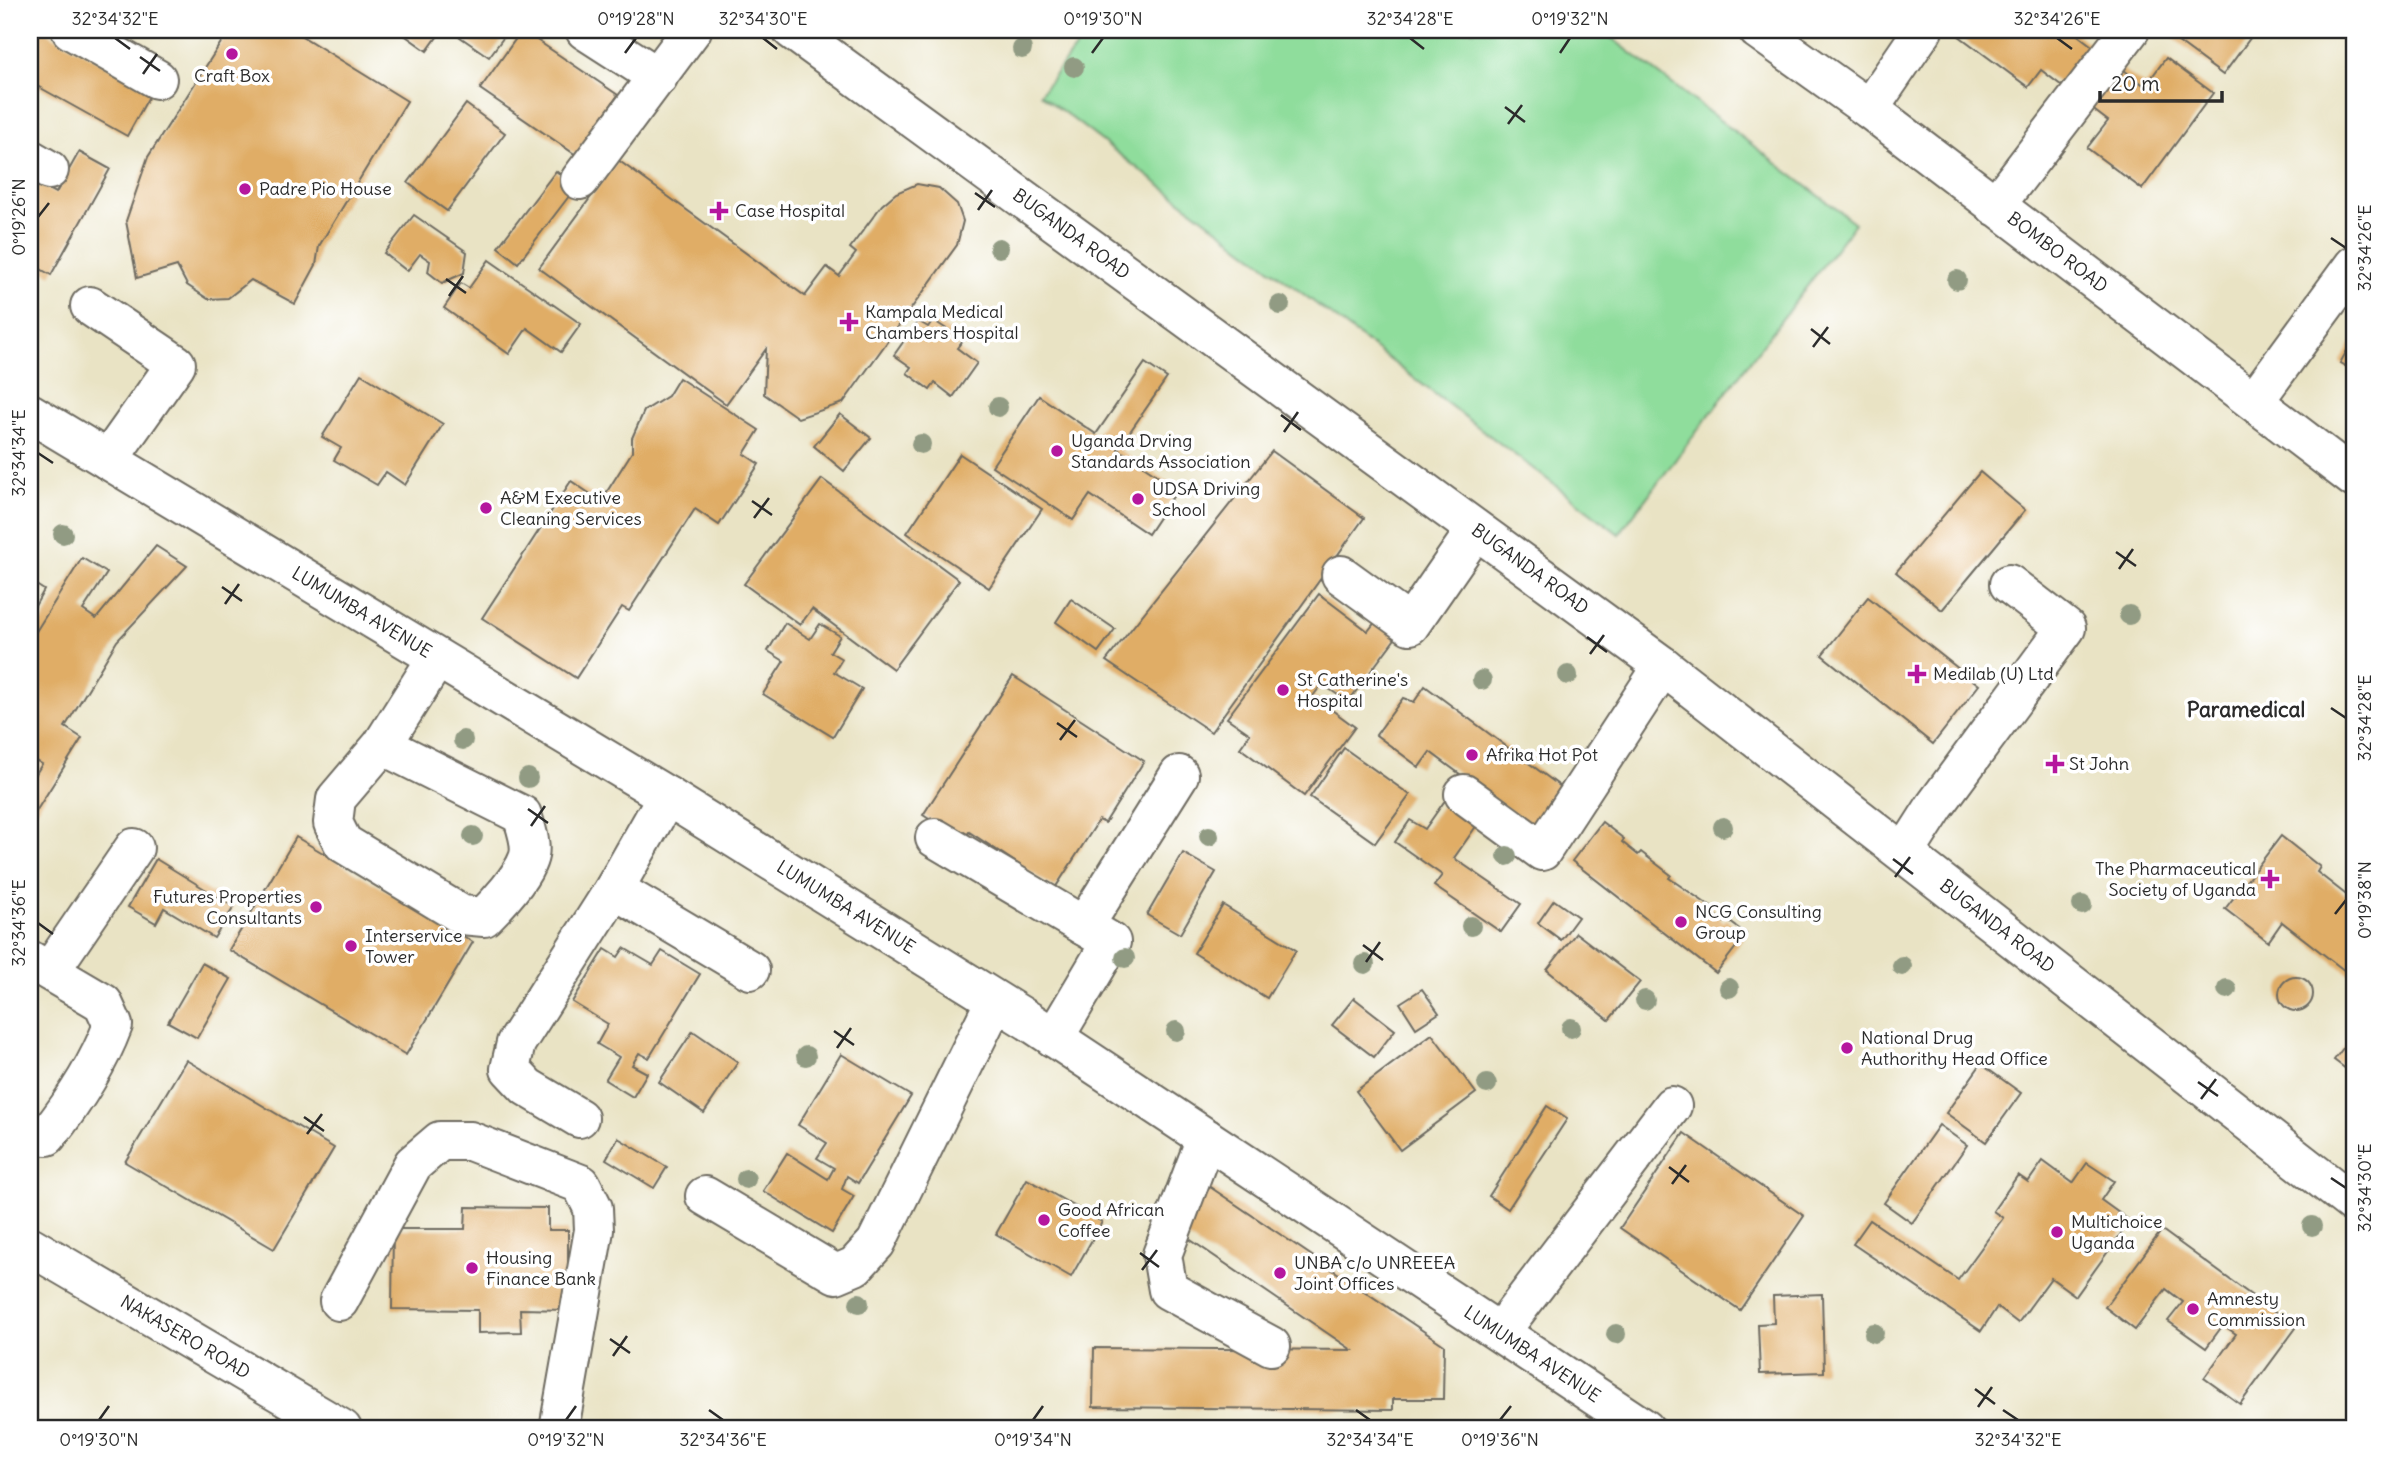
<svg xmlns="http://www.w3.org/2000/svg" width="2384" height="1459" font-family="Delius,sans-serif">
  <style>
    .green { fill: #8fdd9c; stroke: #5d8464; stroke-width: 2 }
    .building { fill: #e0ad66 }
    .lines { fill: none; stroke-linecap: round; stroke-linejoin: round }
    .minor-casing { stroke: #6e6b61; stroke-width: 42 }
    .major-casing { stroke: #6e6b61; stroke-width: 42 }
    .minor { stroke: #fff; stroke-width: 38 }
    .major { stroke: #fff; stroke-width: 38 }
    .tree { fill: #919b83 }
    .ticks { fill: none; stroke: #2b2b2b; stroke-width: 2.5 }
    .poi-dot { fill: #b5179e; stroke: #fff; stroke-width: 2.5 }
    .labels { text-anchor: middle; stroke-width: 7; stroke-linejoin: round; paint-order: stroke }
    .poi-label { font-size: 18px; fill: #2b2b2b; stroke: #fff; text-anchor: start }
    .street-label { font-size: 18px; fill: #2b2b2b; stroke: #fff }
    .quarter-label { font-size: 21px; font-weight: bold; fill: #2b2b2b; stroke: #fff }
    .neatline { fill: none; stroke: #2b2b2b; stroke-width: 2.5 }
    .ticks-label { font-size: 18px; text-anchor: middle; fill: #2b2b2b }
  </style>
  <rect width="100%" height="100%" fill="#fff"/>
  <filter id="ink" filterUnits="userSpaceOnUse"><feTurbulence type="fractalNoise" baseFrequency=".0143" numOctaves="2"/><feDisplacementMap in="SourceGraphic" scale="14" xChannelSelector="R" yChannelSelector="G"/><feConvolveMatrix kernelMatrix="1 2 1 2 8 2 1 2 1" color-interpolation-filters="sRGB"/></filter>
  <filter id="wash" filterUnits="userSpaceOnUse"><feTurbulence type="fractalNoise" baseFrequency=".00686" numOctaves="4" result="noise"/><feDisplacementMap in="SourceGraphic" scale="28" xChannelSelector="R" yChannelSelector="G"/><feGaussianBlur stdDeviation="1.57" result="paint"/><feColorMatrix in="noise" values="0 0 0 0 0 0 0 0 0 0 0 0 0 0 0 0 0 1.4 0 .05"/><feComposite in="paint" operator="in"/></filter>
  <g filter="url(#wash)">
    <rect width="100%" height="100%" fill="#e9e3c4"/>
    <path class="green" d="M1089,30H1601L1855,223L1619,534L1040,94Z"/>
    <g id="blocks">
      <g class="building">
        <path d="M30,30H42L152,91L127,136L30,82Z"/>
        <path d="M229,30H292L407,101L319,246L316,265L295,304L251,280L228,298L208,299L187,285L177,266L137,278L126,221L148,157Z"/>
        <path d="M406,30H442L427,51L403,34Z"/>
        <path d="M450,30H509L489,57Z"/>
        <path d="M522,30L618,95L576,155L480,89Z"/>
        <path d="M1951,30H2071L2145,86L2166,58L2213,93L2142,189L2087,148L2108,121L2041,70L2028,87Z"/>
        <path d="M2174,30H2256L2223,75L2170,36Z"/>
        <path d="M466,104L505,133L447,211L408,183Z"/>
        <path d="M79,152L110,169L51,275L30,263V179L56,193Z"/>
        <path d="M618,160L805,296L827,267L839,276L856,253L850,248L882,205L896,193L917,184L939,188L957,204L963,221L957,245L843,403L798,418L764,394L766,349L726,404L539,268Z"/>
        <path d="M556,171L576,187L518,263L498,247Z"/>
        <path d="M414,215L467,252L464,273L442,283L428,272L430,261L420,254L407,271L384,253Z"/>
        <path d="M489,260L581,324L561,352L527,328L509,354L444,308L461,283L469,288Z"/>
        <path d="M933,320L963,340L957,348L977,363L953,397L935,383L930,390L907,373L911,367L894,355L918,321L928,327Z"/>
        <path d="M2354,338V371L2340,363Z"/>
        <path d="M1145,363L1167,378L1118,449L1178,489L1148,534L1090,495L1073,520L992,466L1039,396L1096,434Z"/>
        <path d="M361,374L443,424L405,485L386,472L377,485L334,460L341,448L322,437Z"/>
        <path d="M679,378L759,430L744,454L759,464L719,525L695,509L629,611L622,607L576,678L482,618L571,481L601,501L632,452V438L644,411L668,396Z"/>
        <path d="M840,414L871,438L844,471L814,446Z"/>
        <path d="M1272,451L1364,518L1211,732L1106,661Z"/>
        <path d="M960,454L1042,509L989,588L907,533Z"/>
        <path d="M1980,472L2025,510L1942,610L1896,572Z"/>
        <path d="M822,479L959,580L893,669L812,609L800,625L744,584Z"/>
        <path d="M156,546L187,566L117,641L65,727L82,738L35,813L30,809V783L42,764L30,757V641L82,558L107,573L83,610L96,619Z"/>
        <path d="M30,581L44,590L30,615Z"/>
        <path d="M1319,594L1368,631L1376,621L1397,636L1348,702L1322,684L1313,696L1355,727L1304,796L1240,748L1250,734L1227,718Z"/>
        <path d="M1868,597L1979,685L1933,744L1822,655Z"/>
        <path d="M1071,599L1115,629L1098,652L1056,622Z"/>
        <path d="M785,623L810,639L820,624L840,636L830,652L842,659L834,672L862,689L833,737L763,694L784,661L768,651Z"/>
        <path d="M1013,676L1144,761L1105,823L1099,820L1055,888L969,832L963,841L923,815Z"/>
        <path d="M1425,686L1561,787L1547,807L1556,813L1541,834L1430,752L1419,767L1376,735L1403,698L1414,702Z"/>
        <path d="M1344,748L1410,795L1375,843L1310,797Z"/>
        <path d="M1446,799L1479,822L1454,858L1521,904L1501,932L1434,886L1442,875L1395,842L1410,820L1425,829Z"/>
        <path d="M1602,822L1624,839L1622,842L1638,855L1641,852L1671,875L1669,878L1714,909L1712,912L1724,922L1726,919L1746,934L1716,973L1572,861Z"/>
        <path d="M2281,836L2320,867L2317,872L2354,901V978L2282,922L2268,942L2225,909Z"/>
        <path d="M296,837L473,942L406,1055L229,950Z"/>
        <path d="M1183,853L1216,872L1180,934L1147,915Z"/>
        <path d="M156,859L234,907L214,938L164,908L156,923L128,907Z"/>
        <path d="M1554,900L1578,917L1561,940L1538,923Z"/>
        <path d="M1223,905L1296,950L1267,998L1194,953Z"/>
        <path d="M1576,933L1640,982L1609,1020L1547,970Z"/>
        <path d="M624,948L653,965L662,951L700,974L649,1058L639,1053L632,1065L647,1073L633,1097L605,1080L619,1057L597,1044L608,1024L572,1002L605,949L618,957Z"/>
        <path d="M202,963L231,979L197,1038L168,1022Z"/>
        <circle cx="2296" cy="994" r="17"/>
        <path d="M1422,989L1439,1013L1416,1028L1400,1003Z"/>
        <path d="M1354,998L1395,1030L1374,1057L1332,1025Z"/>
        <path d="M693,1031L738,1062L704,1113L659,1082Z"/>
        <path d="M1432,1034L1476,1093L1400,1150L1356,1091Z"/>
        <path d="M2354,1034V1075L2334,1060Z"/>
        <path d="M841,1054L911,1096L858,1183L847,1176L842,1189L854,1196L832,1233L763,1191L787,1153L828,1179L834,1168L817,1158L827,1143L798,1125Z"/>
        <path d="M186,1060L334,1148L274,1249L125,1162Z"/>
        <path d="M1981,1064L2021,1093L1986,1142L1946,1113Z"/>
        <path d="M1547,1106L1567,1119L1508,1209L1489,1196Z"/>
        <path d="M1939,1125L1967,1145L1912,1223L1884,1203Z"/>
        <path d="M1684,1133L1804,1216L1740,1310L1620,1228Z"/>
        <path d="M618,1138L667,1167L654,1188L606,1159Z"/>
        <path d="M2043,1161L2073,1183L2087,1163L2114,1181L2101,1200L2130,1221L2076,1296L2051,1278L2018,1323L1997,1307L1981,1331L1853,1244L1870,1220L1958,1280L2003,1218L1993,1211L2018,1175L2028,1182Z"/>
        <path d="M1027,1179L1102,1222L1071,1277L996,1234Z"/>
        <path d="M1210,1187L1444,1345L1443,1399H1393V1410L1093,1407L1094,1348L1352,1350L1179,1232Z"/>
        <path d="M466,1207L548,1208V1230H568V1310L520,1309L521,1332L478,1333V1310L392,1309L393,1229H465Z"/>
        <path d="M2162,1230L2296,1328L2240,1404L2204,1378L2236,1334L2223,1325L2206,1348L2168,1321L2183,1302L2166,1289L2135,1330L2105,1307Z"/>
        <path d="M1822,1294L1824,1372L1760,1374L1758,1324L1774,1323L1773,1296Z"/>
      </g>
    </g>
  </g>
  <g filter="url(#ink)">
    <use href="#blocks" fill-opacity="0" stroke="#6e6b61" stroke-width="2"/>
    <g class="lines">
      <g class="minor-casing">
        <g id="minor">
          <path d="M71,30L157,79"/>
          <path d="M585,30L658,77"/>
          <path d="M1869,109L1923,30"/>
          <path d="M30,159L49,170"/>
          <path d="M580,180L692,30"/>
          <path d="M1995,206L2130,30"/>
          <path d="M90,306L176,364L108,460"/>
          <path d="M2255,400L2354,265"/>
          <path d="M1341,575L1410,625L1475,531"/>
          <path d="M382,745L522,815C526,828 533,846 528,859C522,877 497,904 484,917L462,915L343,843L333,823L336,799L382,745L437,658"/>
          <path d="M1464,794L1542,851L1663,666"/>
          <path d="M935,838L1111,942L1054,1038"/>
          <path d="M1905,853L1935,806L2066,628L2009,584"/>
          <path d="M614,889L750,970"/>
          <path d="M1084,926L1179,775"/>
          <path d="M30,960L103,1003L113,1025C98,1065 74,1102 47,1136L30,1135"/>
          <path d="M50,971L134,848"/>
          <path d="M579,1118L527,1087L510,1069L516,1043L614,889L667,796"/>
          <path d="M1206,1138L1162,1255L1168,1290L1271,1346"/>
          <path d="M705,1196L836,1274L855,1266L876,1243L995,1001"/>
          <path id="s1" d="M30,1246L342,1429"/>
          <path d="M339,1301L413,1164L440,1141H470L581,1184L593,1208L594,1230L559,1429"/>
          <path d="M1500,1332L1672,1106"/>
        </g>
      </g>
      <g class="major-casing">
        <g id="major">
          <path id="s2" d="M792,30L1663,666L2354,1204"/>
          <path id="s3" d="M1758,30L1869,109L2354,478"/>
          <path id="s4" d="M30,413L667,796L1029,1021L1645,1429"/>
        </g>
      </g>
      <use href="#minor" class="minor"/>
      <use href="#major" class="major"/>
    </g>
    <g class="tree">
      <circle cx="1022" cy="49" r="10"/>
      <circle cx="1074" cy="67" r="10"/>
      <circle cx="999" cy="248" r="10"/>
      <circle cx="1957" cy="280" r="10"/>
      <circle cx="1280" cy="305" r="10"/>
      <circle cx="998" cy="407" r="10"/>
      <circle cx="921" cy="444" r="10"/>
      <circle cx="63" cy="534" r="10"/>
      <circle cx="2129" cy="615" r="10"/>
      <circle cx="1568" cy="675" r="10"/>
      <circle cx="1482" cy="680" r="10"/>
      <circle cx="463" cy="740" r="10"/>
      <circle cx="528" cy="778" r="10"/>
      <circle cx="1723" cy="827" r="10"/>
      <circle cx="473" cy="836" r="10"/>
      <circle cx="1209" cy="836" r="10"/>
      <circle cx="1507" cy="856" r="10"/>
      <circle cx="2082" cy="905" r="10"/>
      <circle cx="1471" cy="926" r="10"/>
      <circle cx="1125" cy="958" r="10"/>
      <circle cx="1365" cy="964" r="10"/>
      <circle cx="1902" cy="966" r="10"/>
      <circle cx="1729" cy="988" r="10"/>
      <circle cx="2227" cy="989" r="10"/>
      <circle cx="1645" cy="1000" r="10"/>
      <circle cx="1571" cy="1028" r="10"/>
      <circle cx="1176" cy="1031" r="10"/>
      <circle cx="806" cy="1056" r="10"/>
      <circle cx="1487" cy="1084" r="10"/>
      <circle cx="746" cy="1179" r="10"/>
      <circle cx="2312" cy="1226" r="10"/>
      <circle cx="859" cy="1303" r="10"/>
      <circle cx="1874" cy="1333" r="10"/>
      <circle cx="1616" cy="1334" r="10"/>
    </g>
  </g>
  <path class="ticks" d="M115,38L130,49M763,38L777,49M1410,38L1424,49M2057,38L2072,49M625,53L636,38M1092,53L1103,38M1560,53L1570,38M140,57L160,71M143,74L157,54M1505,107L1525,122M1508,124L1522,105M975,193L995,207M978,210L992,190M38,217L49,203M2331,238L2346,248M446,279L466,293M449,296L463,276M1811,329L1830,344M1813,347L1828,327M1281,415L1301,430M1284,432L1298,412M38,453L53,463M752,501L772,515M754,518L769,498M2116,552L2136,566M2119,569L2133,549M222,587L242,601M225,604L239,584M1587,637L1607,652M1590,654L1604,635M2331,708L2346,718M1057,723L1077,737M1060,740L1075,720M528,809L548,823M531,826L545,806M1893,859L1913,874M1895,877L1910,857M2335,914L2346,900M38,923L53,934M1363,945L1383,960M1366,962L1380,942M834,1031L854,1045M837,1048L851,1028M2198,1082L2218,1096M2201,1099L2216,1079M304,1117L324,1131M307,1134L322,1114M1669,1167L1689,1182M2331,1178L2346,1188M1672,1184L1686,1165M1140,1253L1159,1267M1142,1270L1157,1250M610,1339L630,1353M613,1356L627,1336M1975,1389L1995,1404M1978,1407L1992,1387M709,1410L723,1420M1356,1410L1370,1420M2003,1410L2018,1420M99,1420L109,1406M566,1420L576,1406M1033,1420L1043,1406M1500,1420L1511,1406"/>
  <g class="poi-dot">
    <circle cx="232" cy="54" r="7"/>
    <circle cx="245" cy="189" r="7"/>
    <path d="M715.5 200.5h7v7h7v7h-7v7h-7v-7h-7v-7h7z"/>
    <path d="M845.5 311.5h7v7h7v7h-7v7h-7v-7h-7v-7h7z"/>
    <circle cx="1057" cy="451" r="7"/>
    <circle cx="1138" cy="499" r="7"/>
    <circle cx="486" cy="508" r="7"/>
    <path d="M1913.5 663.5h7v7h7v7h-7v7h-7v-7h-7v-7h7z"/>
    <circle cx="1283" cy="690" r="7"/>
    <circle cx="1472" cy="755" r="7"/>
    <path d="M2051.5 753.5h7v7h7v7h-7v7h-7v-7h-7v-7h7z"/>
    <path d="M2266.5 868.5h7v7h7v7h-7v7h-7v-7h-7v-7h7z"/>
    <circle cx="316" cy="907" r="7"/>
    <circle cx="1681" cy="922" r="7"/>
    <circle cx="351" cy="946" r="7"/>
    <circle cx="1847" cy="1048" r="7"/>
    <circle cx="1044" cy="1220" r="7"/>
    <circle cx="2057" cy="1232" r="7"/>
    <circle cx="472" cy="1268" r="7"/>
    <circle cx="1280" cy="1273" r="7"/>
    <circle cx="2193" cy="1309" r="7"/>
  </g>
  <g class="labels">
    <g class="poi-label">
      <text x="232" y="82" text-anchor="middle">Craft Box</text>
      <text x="259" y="195">Padre Pio House</text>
      <text x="735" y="217">Case Hospital</text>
      <text x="865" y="318">Kampala Medical<tspan x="865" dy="21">Chambers Hospital</tspan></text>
      <text x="1071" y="447">Uganda Drving<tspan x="1071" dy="21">Standards Association</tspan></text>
      <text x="1152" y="495">UDSA Driving<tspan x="1152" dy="21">School</tspan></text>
      <text x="500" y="504">A&amp;M Executive<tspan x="500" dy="21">Cleaning Services</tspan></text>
      <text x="1933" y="680">Medilab (U) Ltd</text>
      <text x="1297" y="686">St Catherine's<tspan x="1297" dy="21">Hospital</tspan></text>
      <text x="1486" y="761">Afrika Hot Pot</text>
      <text x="2069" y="770">St John</text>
      <text x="2256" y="875" text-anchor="end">The Pharmaceutical<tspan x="2256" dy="21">Society of Uganda</tspan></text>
      <text x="302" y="903" text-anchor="end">Futures Properties<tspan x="302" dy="21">Consultants</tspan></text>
      <text x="1695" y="918">NCG Consulting<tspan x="1695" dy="21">Group</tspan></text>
      <text x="365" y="942">Interservice<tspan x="365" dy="21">Tower</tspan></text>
      <text x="1861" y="1044">National Drug<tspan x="1861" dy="21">Authorithy Head Office</tspan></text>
      <text x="1058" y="1216">Good African<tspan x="1058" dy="21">Coffee</tspan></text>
      <text x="2071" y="1228">Multichoice<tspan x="2071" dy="21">Uganda</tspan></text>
      <text x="486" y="1264">Housing<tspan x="486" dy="21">Finance Bank</tspan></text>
      <text x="1294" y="1269">UNBA c/o UNREEEA<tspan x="1294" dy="21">Joint Offices</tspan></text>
      <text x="2207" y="1305">Amnesty<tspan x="2207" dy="21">Commission</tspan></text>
    </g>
    <g class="street-label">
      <text dy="6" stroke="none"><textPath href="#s2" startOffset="346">BUGANDA ROAD</textPath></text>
      <text dy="6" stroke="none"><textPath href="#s3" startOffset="373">BOMBO ROAD</textPath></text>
      <text dy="6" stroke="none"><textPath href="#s2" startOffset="914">BUGANDA ROAD</textPath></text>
      <text dy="6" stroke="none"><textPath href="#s4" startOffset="387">LUMUMBA AVENUE</textPath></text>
      <text dy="6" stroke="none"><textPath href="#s4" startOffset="954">LUMUMBA AVENUE</textPath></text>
      <text dy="6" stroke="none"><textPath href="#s2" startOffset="1502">BUGANDA ROAD</textPath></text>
      <text dy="6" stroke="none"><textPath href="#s1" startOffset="180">NAKASERO ROAD</textPath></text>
      <text dy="6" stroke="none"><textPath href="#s4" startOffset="1773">LUMUMBA AVENUE</textPath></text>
    </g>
    <g class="quarter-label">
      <text x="2246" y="717">Paramedical</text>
    </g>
  </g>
  <rect width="2384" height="1459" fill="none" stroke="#fff" stroke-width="77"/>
  <path d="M2100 91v10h122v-10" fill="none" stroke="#2b2b2b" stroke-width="3.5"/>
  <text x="2111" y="91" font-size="21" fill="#2b2b2b" stroke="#ffffff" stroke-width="5" paint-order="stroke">20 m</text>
  <rect x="38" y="38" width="2308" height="1382" class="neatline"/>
  <g class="ticks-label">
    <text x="115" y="25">32°34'32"E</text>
    <text x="636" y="25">0°19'28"N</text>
    <text x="763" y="25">32°34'30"E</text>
    <text x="1103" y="25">0°19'30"N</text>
    <text x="1410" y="25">32°34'28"E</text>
    <text x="1570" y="25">0°19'32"N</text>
    <text x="2057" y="25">32°34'26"E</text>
    <text transform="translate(19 217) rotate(-90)" y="6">0°19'26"N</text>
    <text transform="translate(2365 248) rotate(-90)" y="6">32°34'26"E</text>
    <text transform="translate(19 453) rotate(-90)" y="6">32°34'34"E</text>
    <text transform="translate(2365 718) rotate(-90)" y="6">32°34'28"E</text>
    <text transform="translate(2365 900) rotate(-90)" y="6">0°19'38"N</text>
    <text transform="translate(19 923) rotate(-90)" y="6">32°34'36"E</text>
    <text transform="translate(2365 1188) rotate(-90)" y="6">32°34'30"E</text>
    <text x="99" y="1446">0°19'30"N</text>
    <text x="566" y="1446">0°19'32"N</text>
    <text x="723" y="1446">32°34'36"E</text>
    <text x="1033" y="1446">0°19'34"N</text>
    <text x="1370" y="1446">32°34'34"E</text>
    <text x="1500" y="1446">0°19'36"N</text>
    <text x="2018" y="1446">32°34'32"E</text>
  </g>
</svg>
